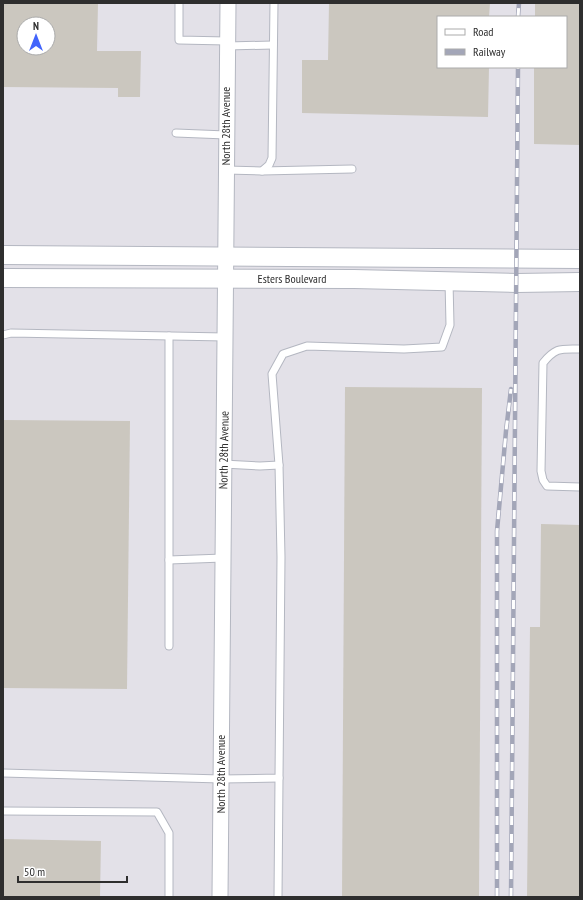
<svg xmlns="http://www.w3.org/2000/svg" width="583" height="900" font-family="'PT Sans Narrow',sans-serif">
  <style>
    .industrial { fill: #e3e1e8; fill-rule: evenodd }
    .building { fill: #cbc7bf; fill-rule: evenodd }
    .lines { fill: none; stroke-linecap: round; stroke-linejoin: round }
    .service-casing { stroke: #b4b7c1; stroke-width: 9 }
    .minor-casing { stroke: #b4b7c1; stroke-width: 17 }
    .tertiary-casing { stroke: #b4b7c1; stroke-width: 20 }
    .service { stroke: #fff; stroke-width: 7 }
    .minor { stroke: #fff; stroke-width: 15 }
    .tertiary { stroke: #fff; stroke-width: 18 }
    .rail-casing { stroke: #a3a6b8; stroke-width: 4.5 }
    .rail { stroke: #fff; stroke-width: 3; stroke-dasharray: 9; stroke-linecap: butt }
    .labels { text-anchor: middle; stroke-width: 3.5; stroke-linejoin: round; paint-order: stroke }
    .street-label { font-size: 12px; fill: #2e2e2e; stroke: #fff }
  </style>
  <rect width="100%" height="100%" fill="#efe9e1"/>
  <path class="industrial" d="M3,3H580V897H3ZM438,17H566V67H438ZM24,24H48V48H24Z"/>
  <g class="building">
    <path d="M3,3H98L97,51H141L140,97H118V88L3,87ZM24,24H48V48H24Z"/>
    <path d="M329,3H490L489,17H438V67H489L488,117L302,113V60H328Z"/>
    <path d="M535,3H580V145L534,144V67H566V17H535Z"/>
    <path d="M345,387L482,388L479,897H342Z"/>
    <path d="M3,420L130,421L127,689L3,688Z"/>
    <path d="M541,524L580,525V897H527L530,627H540Z"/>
    <path d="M3,839L101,841L100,897H3Z"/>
  </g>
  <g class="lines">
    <g class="service-casing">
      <g id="service">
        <path d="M179,3V40L227,41"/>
        <path d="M227,46L273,45"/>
        <path d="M176,133L226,135"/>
        <path d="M226,170L262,171L269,165L272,158L274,3"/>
        <path d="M262,171L352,169"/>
        <path d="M3,335L11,333L225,337"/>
        <path d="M169,336V646"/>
        <path d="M580,349C561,349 556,347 543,363L541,471L543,480L547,486L580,487"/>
        <path d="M223,464L260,466L279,465L272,374L283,354L307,346L404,349L442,347L450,325L449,281"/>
        <path d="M169,560L223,558"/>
        <path d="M3,773L221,779L279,778L281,557L279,465"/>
        <path d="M3,811L157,812L169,833V897"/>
        <path d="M278,897L279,778"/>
      </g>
    </g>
    <g class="minor-casing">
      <path id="minor" d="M220,897L228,3"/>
    </g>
    <g class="tertiary-casing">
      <g id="tertiary">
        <path d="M3,255L580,259"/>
        <path d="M3,278L354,279L517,283L580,282"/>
      </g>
    </g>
    <use href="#service" class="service"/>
    <use href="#minor" class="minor"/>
    <use href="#tertiary" class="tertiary"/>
    <g class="rail-casing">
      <g id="rail">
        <path d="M518,17L519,3"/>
        <path d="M497,897V531L506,431L511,389"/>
        <path d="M511,897L518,67"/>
      </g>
    </g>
    <use href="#rail" class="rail"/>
  </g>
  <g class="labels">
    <g class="street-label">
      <text transform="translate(226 126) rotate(-90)" y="4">North 28th Avenue</text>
      <text x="292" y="283">Esters Boulevard</text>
      <text transform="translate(224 450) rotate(-89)" y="4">North 28th Avenue</text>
      <text transform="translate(221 774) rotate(-90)" y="4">North 28th Avenue</text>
    </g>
  </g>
  <rect width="583" height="900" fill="none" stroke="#2e2e2e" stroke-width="8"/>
  <rect x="437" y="16" width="130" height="52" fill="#ffffff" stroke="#ababab"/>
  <rect x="445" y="29" width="20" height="6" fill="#ffffff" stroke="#ababab"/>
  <text x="473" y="36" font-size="12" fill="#2e2e2e">Road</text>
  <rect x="445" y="49" width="20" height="6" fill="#a3a6b8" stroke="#ababab"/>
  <text x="473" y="56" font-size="12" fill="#2e2e2e">Railway</text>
  <g transform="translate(36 36)"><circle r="19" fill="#ffffff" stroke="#ababab"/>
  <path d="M0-3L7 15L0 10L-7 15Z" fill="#4264fb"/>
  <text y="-6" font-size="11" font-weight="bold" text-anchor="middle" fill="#2e2e2e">N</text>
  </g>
  <path d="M18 876v6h109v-6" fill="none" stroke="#2e2e2e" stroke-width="2"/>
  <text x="24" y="876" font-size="12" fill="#2e2e2e" stroke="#ffffff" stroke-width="3" paint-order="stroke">50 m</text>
</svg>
